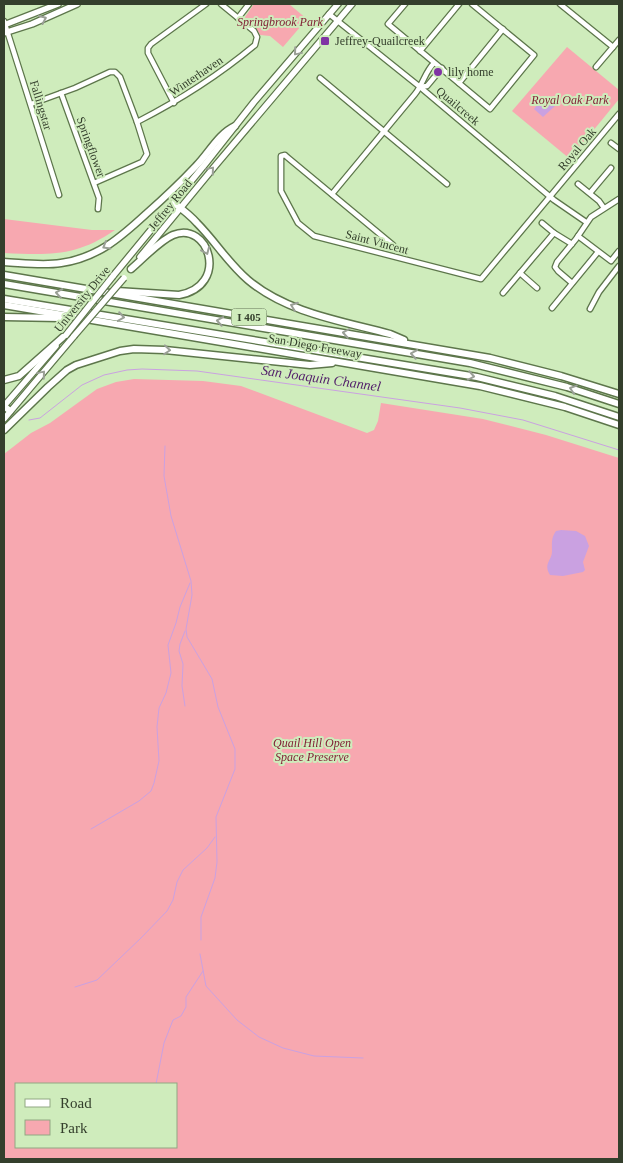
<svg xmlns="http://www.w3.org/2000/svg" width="623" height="1163" font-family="'Times New Roman',serif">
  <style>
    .green { fill: #f7a8b0; fill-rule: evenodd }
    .water { fill: #caa1e1 }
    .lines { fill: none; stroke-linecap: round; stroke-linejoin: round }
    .stream { stroke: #caa1e1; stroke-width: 1 }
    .minor-casing { stroke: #5d764b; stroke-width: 7 }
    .major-casing { stroke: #5d764b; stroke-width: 8 }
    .highway-casing { stroke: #5d764b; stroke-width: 9 }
    .minor { stroke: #fff; stroke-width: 4.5 }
    .major { stroke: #fff; stroke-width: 5.5 }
    .highway { stroke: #fff; stroke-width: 6 }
    .major-bridge-casing { stroke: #5d764b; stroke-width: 8; stroke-linecap: butt }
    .major-bridge { stroke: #fff; stroke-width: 5.5 }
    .oneway { stroke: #9a9f96 }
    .poi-dot { fill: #8033a4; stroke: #cfecbc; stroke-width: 2 }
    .labels { text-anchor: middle; stroke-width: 4; stroke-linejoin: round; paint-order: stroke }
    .shield { fill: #cfecbc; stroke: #627357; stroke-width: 1 }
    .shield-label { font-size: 11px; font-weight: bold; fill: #343f2c }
    .park-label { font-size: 12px; font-style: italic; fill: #812236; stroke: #cfecbc }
    .poi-label { font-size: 12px; fill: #343f2c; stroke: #cfecbc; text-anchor: start }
    .street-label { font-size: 12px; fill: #343f2c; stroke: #cfecbc }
    .water-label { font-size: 14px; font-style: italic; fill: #521f6a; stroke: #cfecbc }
  </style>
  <rect width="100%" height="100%" fill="#cfecbc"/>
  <g class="green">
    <path d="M254,4H289L307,19L283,47L270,36L260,35C257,27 248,25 245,17Z"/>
    <path d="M567,47L619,90V99L570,159L512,111Z"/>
    <path d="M4,219L92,230H115C76,257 49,255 4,253Z"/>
    <path d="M134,379L203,381L241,386L367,433L374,430L378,421L381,403L483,419L546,435L619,458V1159H4V454L31,433L50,423L97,389L116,382ZM16,1084H176V1147H16Z"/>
  </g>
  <g class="water">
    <path d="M543,98L555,106L543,117L534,109Z"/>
    <path d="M561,530L576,531L585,536L589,546L583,562L585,570L583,572L563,576L550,575C543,563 552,561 552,551C552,543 551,538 556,531Z"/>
  </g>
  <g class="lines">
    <g class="stream">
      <path d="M29,420L40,418L82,385L104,375L127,370L142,369L197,371L460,408L523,420L619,450"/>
      <path d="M165,446L164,476L171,516L191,581L192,595L186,629L187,637L212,679L218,707L235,749V769L216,817L217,862L215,878L201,917V940"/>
      <path d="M185,631L180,644L179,651L183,664L182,686L185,706"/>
      <path d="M91,829L139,801L151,791L154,783L159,761L157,727L159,708L166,693L171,673L168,645L176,623L180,607L190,583"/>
      <path d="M200,954L206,986L237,1020L259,1037L283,1048L314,1056L363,1058"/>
      <path d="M75,987L97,980L141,938L167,911L173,900L177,882L183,870L207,848L215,837"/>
      <path d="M156,1084L164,1043L173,1020L181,1016L186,1007V997L203,971"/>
    </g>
    <g class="minor-casing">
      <g id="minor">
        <path d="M405,4L388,24L490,109L534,55L472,4"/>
        <path d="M560,4L613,47"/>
        <path d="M329,14L420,87L554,200L586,222"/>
        <path d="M238,18L249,4"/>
        <path d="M4,21L59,195"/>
        <path d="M420,51L459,4"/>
        <path d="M596,67L619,40"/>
        <path d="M320,78L447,184"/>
        <path d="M459,83L503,29"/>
        <path d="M420,87L427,86L442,68"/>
        <path d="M61,93L99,198L98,209"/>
        <path d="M174,103L148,53V48L151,44L206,4"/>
        <path d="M31,104L75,88L110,72H115L120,77L137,122L147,154L142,162L94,183"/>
        <path d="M137,122C180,100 218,76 255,45L257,37L254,31L221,4"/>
        <path d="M611,143L619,149"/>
        <path d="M578,184L599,201L604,208"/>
        <path d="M590,193L611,168"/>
        <path d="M332,194L415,94C423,84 425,72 434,63"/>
        <path d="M542,223L554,233L572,244"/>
        <path d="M578,236L611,261L619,251"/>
        <path d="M393,245L287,157L285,155L281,156V191L298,223L314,236L481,279L619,114"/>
        <path d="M520,273L537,288"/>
        <path d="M572,283L558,271L555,267L557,262L576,239L591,217L619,199"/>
        <path d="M503,293L554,233"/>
        <path d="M552,308L598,252"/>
        <path d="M590,309L599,292L619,266"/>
      </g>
    </g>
    <g class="major-casing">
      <g id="major">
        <path d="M4,25L58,4"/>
        <path d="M4,33L32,24L77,4"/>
        <path d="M140,257L215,166L352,4"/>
        <path d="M113,276L206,163L254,102L338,4"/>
        <path d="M4,406L56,346"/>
        <path d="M4,419L74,336"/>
      </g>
    </g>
    <g class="highway-casing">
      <g id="highway">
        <path d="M174,203C182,209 190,215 197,223C215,241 228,263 248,280C287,313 342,321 390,334L404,340"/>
        <path d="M4,262C23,263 42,266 61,263C97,258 120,238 146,214C163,199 180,183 196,166C209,153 218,134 235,126"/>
        <path d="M4,275L490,358L561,376L619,394"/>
        <path d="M4,284L470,363L567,387L619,404"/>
        <path d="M117,291L179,295C230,286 209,220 173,235C159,241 143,259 131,269"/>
        <path d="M4,299L477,377L555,396L619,417"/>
        <path d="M4,305L480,386L565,407L619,425"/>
        <path d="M4,317L60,318"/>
        <path d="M4,380L19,376L63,337"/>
        <path d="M4,406L10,411"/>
        <path d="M4,430L48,387L67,370L76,365L120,351L134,349L165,350L310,365L332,363"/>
      </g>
    </g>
    <use href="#minor" class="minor"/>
    <use href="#major" class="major"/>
    <use href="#highway" class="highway"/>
    <g class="major-bridge-casing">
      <g id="major-bridge">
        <path d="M66,335L113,276"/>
        <path d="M74,336L124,278"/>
      </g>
    </g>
    <use href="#major-bridge" class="major-bridge"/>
  </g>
  <defs><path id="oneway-chevron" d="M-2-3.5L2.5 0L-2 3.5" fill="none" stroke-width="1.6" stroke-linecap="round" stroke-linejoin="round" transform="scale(1.25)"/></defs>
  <g class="oneway">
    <use href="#oneway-chevron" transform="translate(43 19) rotate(-24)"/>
    <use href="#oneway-chevron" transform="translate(297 52) rotate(130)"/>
    <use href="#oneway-chevron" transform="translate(211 170) rotate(-50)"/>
    <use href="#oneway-chevron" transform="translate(106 246) rotate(150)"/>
    <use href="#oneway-chevron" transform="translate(206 251) rotate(67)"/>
    <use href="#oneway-chevron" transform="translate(59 293) rotate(-170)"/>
    <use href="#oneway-chevron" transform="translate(294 306) rotate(-160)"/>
    <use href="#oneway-chevron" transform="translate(121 317) rotate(9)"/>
    <use href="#oneway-chevron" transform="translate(220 321) rotate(-170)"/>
    <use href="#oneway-chevron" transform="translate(346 333) rotate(-170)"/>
    <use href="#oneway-chevron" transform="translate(167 350) rotate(5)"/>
    <use href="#oneway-chevron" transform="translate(414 354) rotate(-170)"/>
    <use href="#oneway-chevron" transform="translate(42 374) rotate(-50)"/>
    <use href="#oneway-chevron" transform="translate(471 376) rotate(10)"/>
    <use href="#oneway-chevron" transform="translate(573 389) rotate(-162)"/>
  </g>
  <g class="poi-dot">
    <rect x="320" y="36" width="10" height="10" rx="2.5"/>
    <circle cx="438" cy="72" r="5"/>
  </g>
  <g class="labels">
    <rect class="shield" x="231.5" y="308.5" width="35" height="17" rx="4"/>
    <g class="shield-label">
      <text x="249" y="321">I 405</text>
    </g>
    <g class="park-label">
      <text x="280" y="26">Springbrook Park</text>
      <text x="570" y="104">Royal Oak Park</text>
      <text x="312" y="747">Quail Hill Open<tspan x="312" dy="14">Space Preserve</tspan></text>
    </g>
    <g class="poi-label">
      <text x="335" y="45">Jeffrey-Quailcreek</text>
      <text x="448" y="76">lily home</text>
    </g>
    <g class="street-label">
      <text transform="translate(196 76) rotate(-34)" y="4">Winterhaven</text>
      <text transform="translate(41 105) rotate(73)" y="4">Fallingstar</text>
      <text transform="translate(458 106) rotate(40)" y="4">Quailcreek</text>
      <text transform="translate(91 147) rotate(70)" y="4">Springflower</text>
      <text transform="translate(577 149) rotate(-50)" y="4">Royal Oak</text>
      <text transform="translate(170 205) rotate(-51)" y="4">Jeffrey Road</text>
      <text transform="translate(377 242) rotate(15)" y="4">Saint Vincent</text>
      <text transform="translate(82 299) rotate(-51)" y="4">University Drive</text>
      <text transform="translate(315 346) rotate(10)" y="4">San Diego Freeway</text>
    </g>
    <g class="water-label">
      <text transform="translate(321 378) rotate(8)" y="5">San Joaquin Channel</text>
    </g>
  </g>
  <rect width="623" height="1163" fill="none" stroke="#343f2c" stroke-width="10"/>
  <rect x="15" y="1083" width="162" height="65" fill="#cfecbc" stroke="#91a782"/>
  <rect x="25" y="1099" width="25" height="8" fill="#ffffff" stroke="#91a782"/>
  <text x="60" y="1108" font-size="15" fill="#343f2c">Road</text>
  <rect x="25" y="1120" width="25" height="15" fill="#f7a8b0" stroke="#91a782"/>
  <text x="60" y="1133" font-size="15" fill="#343f2c">Park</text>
</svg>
